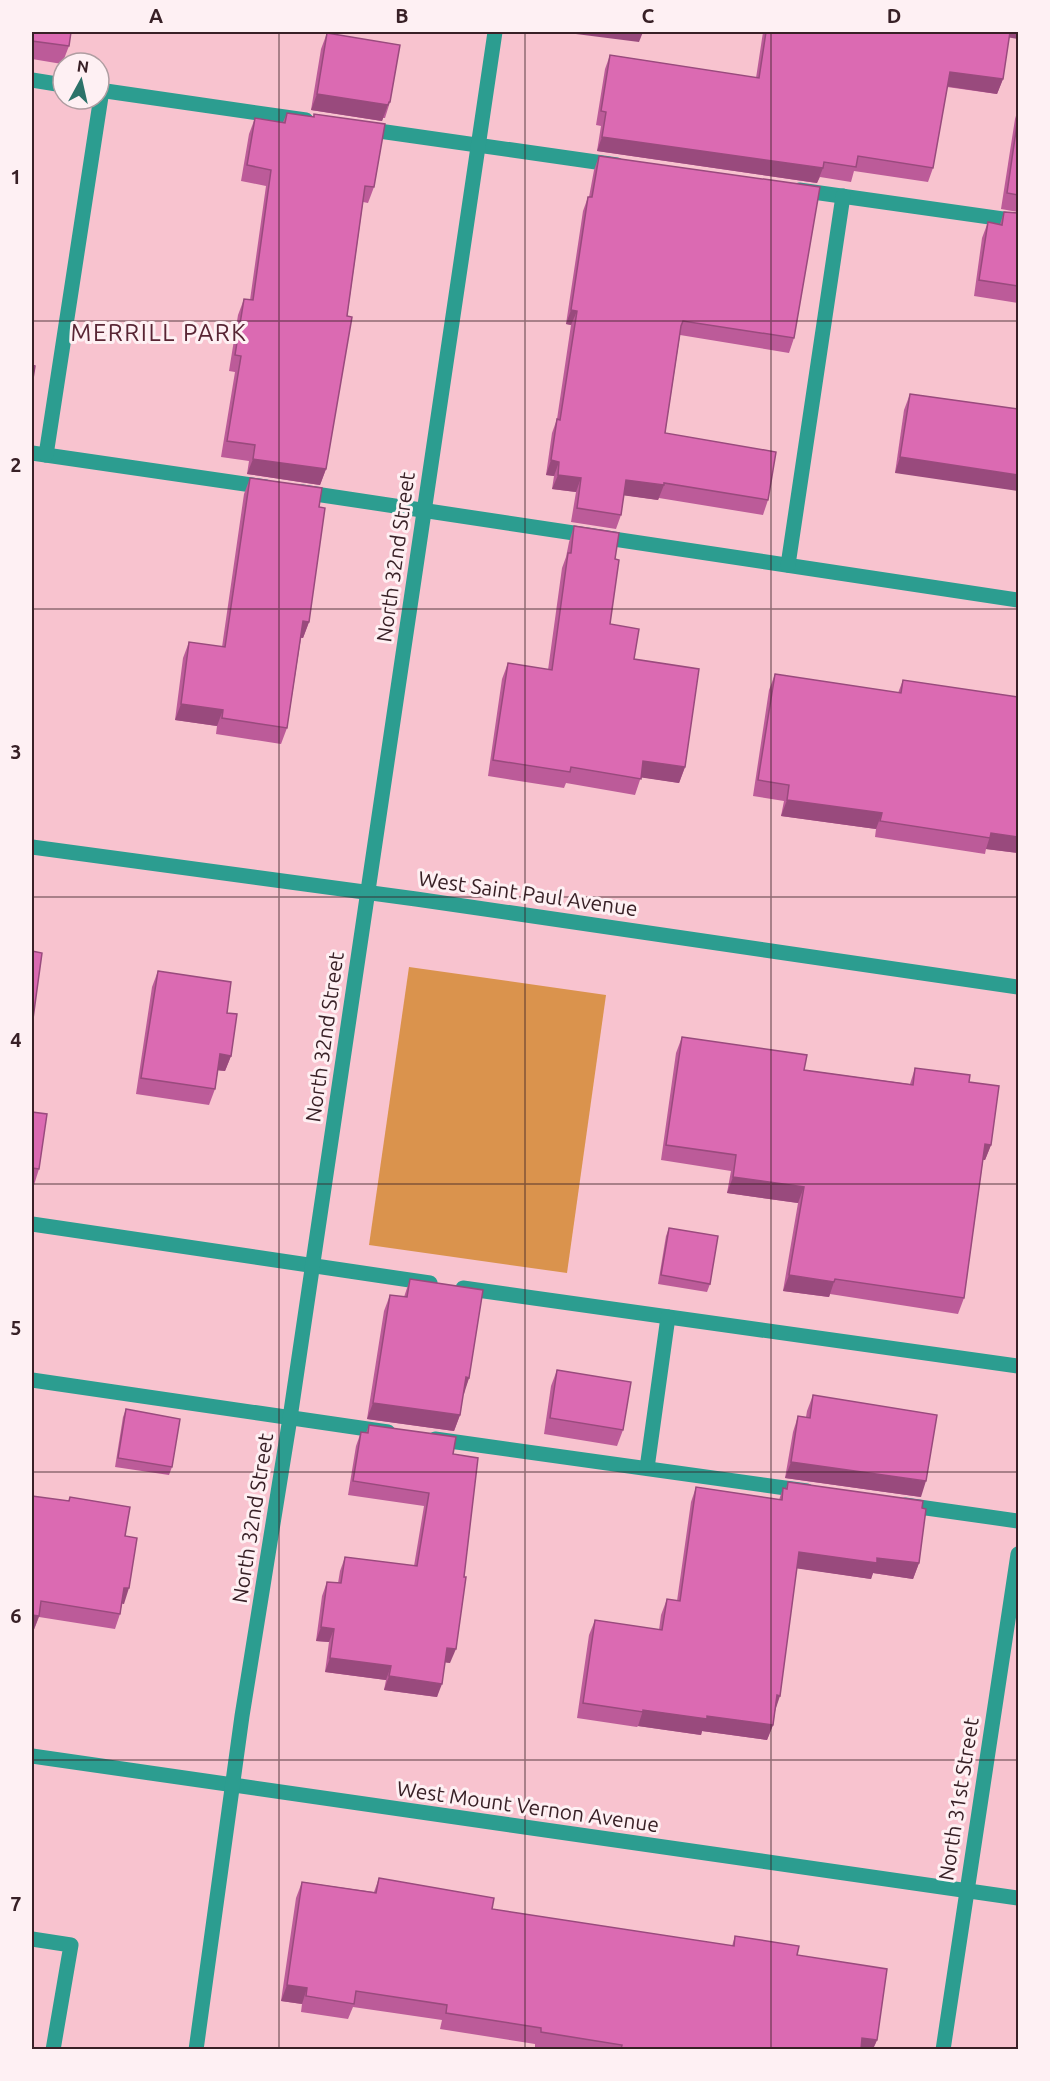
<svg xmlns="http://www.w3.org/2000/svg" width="1050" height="2081" font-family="Ubuntu,sans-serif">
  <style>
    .green { fill: #da934d }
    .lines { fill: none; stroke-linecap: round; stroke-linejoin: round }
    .minor { stroke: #2c9d90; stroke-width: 15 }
    .wall { fill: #bc5b99 }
    .shaded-wall { fill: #994a7d }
    .building { fill: #db6ab2; stroke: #994a7d; stroke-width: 1.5 }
    .grid { fill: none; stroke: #382026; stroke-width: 1.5; stroke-opacity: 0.55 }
    .labels { text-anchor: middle; stroke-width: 6; stroke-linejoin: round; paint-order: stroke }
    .street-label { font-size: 21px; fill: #382026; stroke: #fef0f3 }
    .quarter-label { font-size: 24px; letter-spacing: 1.5px; fill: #582534; stroke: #fef0f3 }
    .neatline { fill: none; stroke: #382026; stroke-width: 2 }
    .grid-label { font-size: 20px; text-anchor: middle; font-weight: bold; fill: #382026 }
  </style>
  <rect width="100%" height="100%" fill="#f8c3cf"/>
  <path class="green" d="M409,967L606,995L567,1273L369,1245Z"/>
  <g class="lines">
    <g class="minor">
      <path d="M32,80L63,85"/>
      <path d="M99,90L306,120"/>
      <path d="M365,129L617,165"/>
      <path d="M799,190L1018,221"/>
      <path d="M32,453L266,487"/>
      <path d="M46,455L102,90"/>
      <path d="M302,492L1018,600"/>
      <path d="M788,565L843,196"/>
      <path d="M32,847L416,899L1018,987"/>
      <path d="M32,1224L430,1283"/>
      <path d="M463,1288L1018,1366"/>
      <path d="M32,1380L388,1432"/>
      <path d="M435,1439L807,1491"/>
      <path d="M647,1468L668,1317"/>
      <path d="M905,1505L1018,1521"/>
      <path d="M32,1756L1018,1898"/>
      <path d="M32,1939L71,1945L53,2050"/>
      <path d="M196,2050L242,1716L290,1418L495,32"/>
      <path d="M943,2050L1018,1554"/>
    </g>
  </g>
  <g class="wall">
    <path d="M32,32L69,46L62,64L32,59Z"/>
    <path d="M763,32H1018L1009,37L1003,79L997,94L947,87L933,168L928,182L854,171L851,182L820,177L817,183L597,151L601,126L596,125L605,69L610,55L756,78Z"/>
    <path d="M327,33L390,102L385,118H383L382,121L311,110L321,49Z"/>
    <path d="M1018,109V212L1001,209L1015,119Z"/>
    <path d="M287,113L313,117L314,114L374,187L368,203L363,202L326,469L320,485L247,474L249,461L221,457L235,372L229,371L238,315L244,299L250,300L266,186L241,181L249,134L255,118L283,122Z"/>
    <path d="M599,156L794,338L789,353L680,335L665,433L768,500L763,515L659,498L658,500L624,495L621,515L616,529L571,522L576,492L552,489L554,476L546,475L552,433L557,419L571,325L566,324L583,211L588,197H589L594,170Z"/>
    <path d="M1004,212L1018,213V303L974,296L982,238L988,222L1000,224Z"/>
    <path d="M910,394L1018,409L895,473L904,410Z"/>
    <path d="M250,478L319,507L309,622L303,638H301L287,728L281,744L216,734L217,726L175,720L183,658L189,642L222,647L244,494Z"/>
    <path d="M574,526L615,559L610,624L634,659L685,767L679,783L641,777L635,795L566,783L564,788L488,776L502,679L508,663L548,670L562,568L566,557L569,542Z"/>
    <path d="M775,674L898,693L903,680L1018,853L986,849L985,854L875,837L876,829L781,816L784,801L753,796L769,690Z"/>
    <path d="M158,971L227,1013L231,1056L225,1071L218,1070L215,1089L209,1105L136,1094L152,987Z"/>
    <path d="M682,1037L804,1070L910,1084L915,1068L969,1082L991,1145L985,1160H983L964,1298L958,1314L830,1294L829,1297L783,1291L798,1203L727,1193L731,1171L661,1160L676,1053Z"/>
    <path d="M32,1112L39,1169L34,1185H32Z"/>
    <path d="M669,1228L710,1284L707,1292L658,1284L666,1236Z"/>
    <path d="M410,1279L469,1378L463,1394L460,1415L454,1431L367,1419L384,1311L390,1295L404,1297Z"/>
    <path d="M557,1370L623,1430L617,1446L544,1434L551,1386Z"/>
    <path d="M813,1395L921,1497L785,1478L793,1432L798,1416L806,1417L807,1411Z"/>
    <path d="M126,1409L172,1467L169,1475L115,1467L123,1417Z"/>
    <path d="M369,1425L453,1454L450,1663L445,1662L437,1697L384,1690L386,1680L325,1672L329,1642L316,1641L322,1596L327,1582L338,1583L340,1571L345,1557L414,1566L424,1506L348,1495L356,1446L361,1432L366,1433Z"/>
    <path d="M788,1482L922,1508L919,1563L913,1579L873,1573L871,1579L797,1568L773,1725L767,1740L702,1731L701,1735L638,1726L637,1727L577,1718L589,1635L595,1620L659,1630L661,1615L667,1599L677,1601L691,1502L696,1487L779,1500L783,1488H786Z"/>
    <path d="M70,1497L125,1536L124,1604L122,1603L120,1614L115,1629L39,1617L33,1632Z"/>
    <path d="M379,1878L492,1909L732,1946L735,1936L797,1955L877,2040L873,2049H543L535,2048V2044L440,2029L442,2020L353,2007L348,2019L301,2012L302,2004L281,2001L296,1898L302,1882L374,1892Z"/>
  </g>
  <g class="shaded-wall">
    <path d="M568,32H643L639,42L568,33Z"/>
    <path d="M1008,32H1018V39L1006,37Z"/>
    <path d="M950,72L1003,79L997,94L945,86Z"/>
    <path d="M317,94L388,105L382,121L311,110Z"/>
    <path d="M602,137L823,168L817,183L597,151Z"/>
    <path d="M571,310L577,311L571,325L566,324Z"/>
    <path d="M900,457L1018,475V491L895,473Z"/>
    <path d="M253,459L326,469L320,485L247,474Z"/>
    <path d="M551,460L559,462L554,476L546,475Z"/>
    <path d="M558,475L581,478L576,492L552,489Z"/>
    <path d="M626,480L664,485L658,500L621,495Z"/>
    <path d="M303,621L309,622L303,638L298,637Z"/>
    <path d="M181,704L223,710L217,726L175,720Z"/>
    <path d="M643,761L685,767L679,783L638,777Z"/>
    <path d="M787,800L882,813L876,829L781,816Z"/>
    <path d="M991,833L1018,837V853L986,849Z"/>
    <path d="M220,1054L231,1056L225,1071L214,1070Z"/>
    <path d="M985,1144L991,1145L985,1160L980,1159Z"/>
    <path d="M733,1177L804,1187L798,1203L727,1193Z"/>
    <path d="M789,1275L834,1282L829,1297L783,1291Z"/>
    <path d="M466,1377L469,1378L464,1394L460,1393Z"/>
    <path d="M373,1403L460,1415L454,1431L367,1419Z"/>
    <path d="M791,1462L926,1481L921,1497L785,1478Z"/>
    <path d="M799,1552L877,1558L919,1563L913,1579L873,1573L871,1579L794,1568Z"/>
    <path d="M124,1588H129L124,1604L119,1603Z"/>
    <path d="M32,1615L39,1616L33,1632L32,1631Z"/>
    <path d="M321,1627L334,1629L329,1642L316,1641Z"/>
    <path d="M447,1648L456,1649L450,1663L442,1662Z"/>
    <path d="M330,1658L391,1666L386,1680L325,1672Z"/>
    <path d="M389,1676L442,1684L437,1697L384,1690Z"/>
    <path d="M777,1695L780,1696L775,1711Z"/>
    <path d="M643,1710L707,1716L773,1725L767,1740L702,1731L701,1735L638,1726Z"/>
    <path d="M287,1985L307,1988L302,2004L281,2001Z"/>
    <path d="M862,2038L877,2040L873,2049H858Z"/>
  </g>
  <g class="building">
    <path d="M32,32H71L69,46L32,41Z"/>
    <path d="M766,32H1010L1003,79L950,72L933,168L858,156L856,167L824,162L823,168L602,137L606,112L601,111L610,55L759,78Z"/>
    <path d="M327,33L400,45L390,102H389L388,105L317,94Z"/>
    <path d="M287,113L314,117V114L385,124L374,187L365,186L347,316L352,317L326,469L253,459L255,445L227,441L241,356L235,355L244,299L253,300L271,170L247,165L255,118L285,123Z"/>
    <path d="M1018,117V195L1007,193Z"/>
    <path d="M599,156L820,187L794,338L683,321L681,326L665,433L776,452L768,500L664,483V485L626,480L621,515L577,508L581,478L558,475L559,462L551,460L557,419L560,420L577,311L571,310L588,197H592Z"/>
    <path d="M1004,212L1018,213V286L979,280L988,222L1002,225Z"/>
    <path d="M32,365L35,366L32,385Z"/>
    <path d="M910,394L1018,409V475L900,457Z"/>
    <path d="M250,478L322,488L319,507L325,508L309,622L303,621L287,728L222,718L223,710L181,704L189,642L225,647Z"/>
    <path d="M574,526L619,533L615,559L619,560L610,624L639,629L634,659L699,669L685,767L643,761L641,779L571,767L570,772L493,760L508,663L552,670L568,553H571Z"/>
    <path d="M775,674L901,693L903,680L1018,697V837L991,833L990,838L880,821L882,813L787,800L789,785L758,780Z"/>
    <path d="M32,951L42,953L32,1026Z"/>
    <path d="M158,971L231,982L227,1013L237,1014L231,1056L220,1054L215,1089L141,1078Z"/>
    <path d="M682,1037L807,1055L804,1070L913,1085L915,1068L970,1075L969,1082L999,1086L991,1145L985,1144L964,1298L835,1279L834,1282L789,1275L804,1187L733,1177L736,1155L666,1145Z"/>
    <path d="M32,1112L47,1114L39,1169L32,1168Z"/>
    <path d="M669,1228L718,1236L710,1284L661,1275Z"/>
    <path d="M410,1279L483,1290L469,1378L466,1377L460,1415L373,1403L390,1295L407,1297Z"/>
    <path d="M557,1370L631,1382L623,1430L550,1418Z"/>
    <path d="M813,1395L937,1415L926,1481L791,1462L798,1416L810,1418Z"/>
    <path d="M126,1409L180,1419L172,1467L118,1458Z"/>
    <path d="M369,1425L456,1437L453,1454L478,1458L464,1577H466L456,1649L447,1648L442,1684L389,1676L391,1666L330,1658L334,1629L321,1627L327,1582L341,1583L345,1557L417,1566L429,1493L353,1481L361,1432L368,1433Z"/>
    <path d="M788,1482L923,1501L922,1508L926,1509L919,1563L877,1558V1563L799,1552L780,1696L777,1695L773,1725L707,1716V1719L643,1710V1712L583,1703L595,1620L662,1630L667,1599L680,1601L696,1487L782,1500L783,1488L787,1489Z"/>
    <path d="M32,1496L69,1501L70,1497L130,1507L125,1536L137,1538L129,1588H124L120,1614L41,1601L39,1616L32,1615Z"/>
    <path d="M379,1878L494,1898L492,1909L734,1946L735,1936L799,1946L797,1955L887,1969L877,2040L862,2038L861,2049H621L622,2045L541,2032V2028L446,2013L447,2005L356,1991L354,2004L306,1996L307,1988L287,1985L302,1882L376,1893Z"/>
  </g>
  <path class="grid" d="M279,32V2050M525,32V2050M771,32V2050M32,321H1018M32,609H1018M32,897H1018M32,1184H1018M32,1472H1018M32,1760H1018"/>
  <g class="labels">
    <g class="street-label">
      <text transform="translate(396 557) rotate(-82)" y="7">North 32nd Street</text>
      <text transform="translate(528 894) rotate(8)" y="7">West Saint Paul Avenue</text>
      <text transform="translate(325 1037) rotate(-82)" y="7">North 32nd Street</text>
      <text transform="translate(253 1518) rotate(-81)" y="7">North 32nd Street</text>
      <text transform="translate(959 1799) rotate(-81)" y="7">North 31st Street</text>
      <text transform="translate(528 1807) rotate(8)" y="7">West Mount Vernon Avenue</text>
    </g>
    <g class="quarter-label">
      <text x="159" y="341">MERRILL PARK</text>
    </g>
  </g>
  <rect width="1050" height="2081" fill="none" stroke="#fef0f3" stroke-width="66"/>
  <g transform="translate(81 81) rotate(8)"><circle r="28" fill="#fef0f3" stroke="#af9da1" stroke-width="1.5"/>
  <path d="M0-4.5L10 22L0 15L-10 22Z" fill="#2c7269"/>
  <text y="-9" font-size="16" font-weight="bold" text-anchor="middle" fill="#382026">N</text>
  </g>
  <rect x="33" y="33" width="984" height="2015" class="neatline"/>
  <g class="grid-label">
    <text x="156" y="23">A</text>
    <text x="402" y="23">B</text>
    <text x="648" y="23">C</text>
    <text x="894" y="23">D</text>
    <text x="16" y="184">1</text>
    <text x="16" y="472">2</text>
    <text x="16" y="759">3</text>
    <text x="16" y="1047">4</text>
    <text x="16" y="1335">5</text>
    <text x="16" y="1623">6</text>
    <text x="16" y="1911">7</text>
  </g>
</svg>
